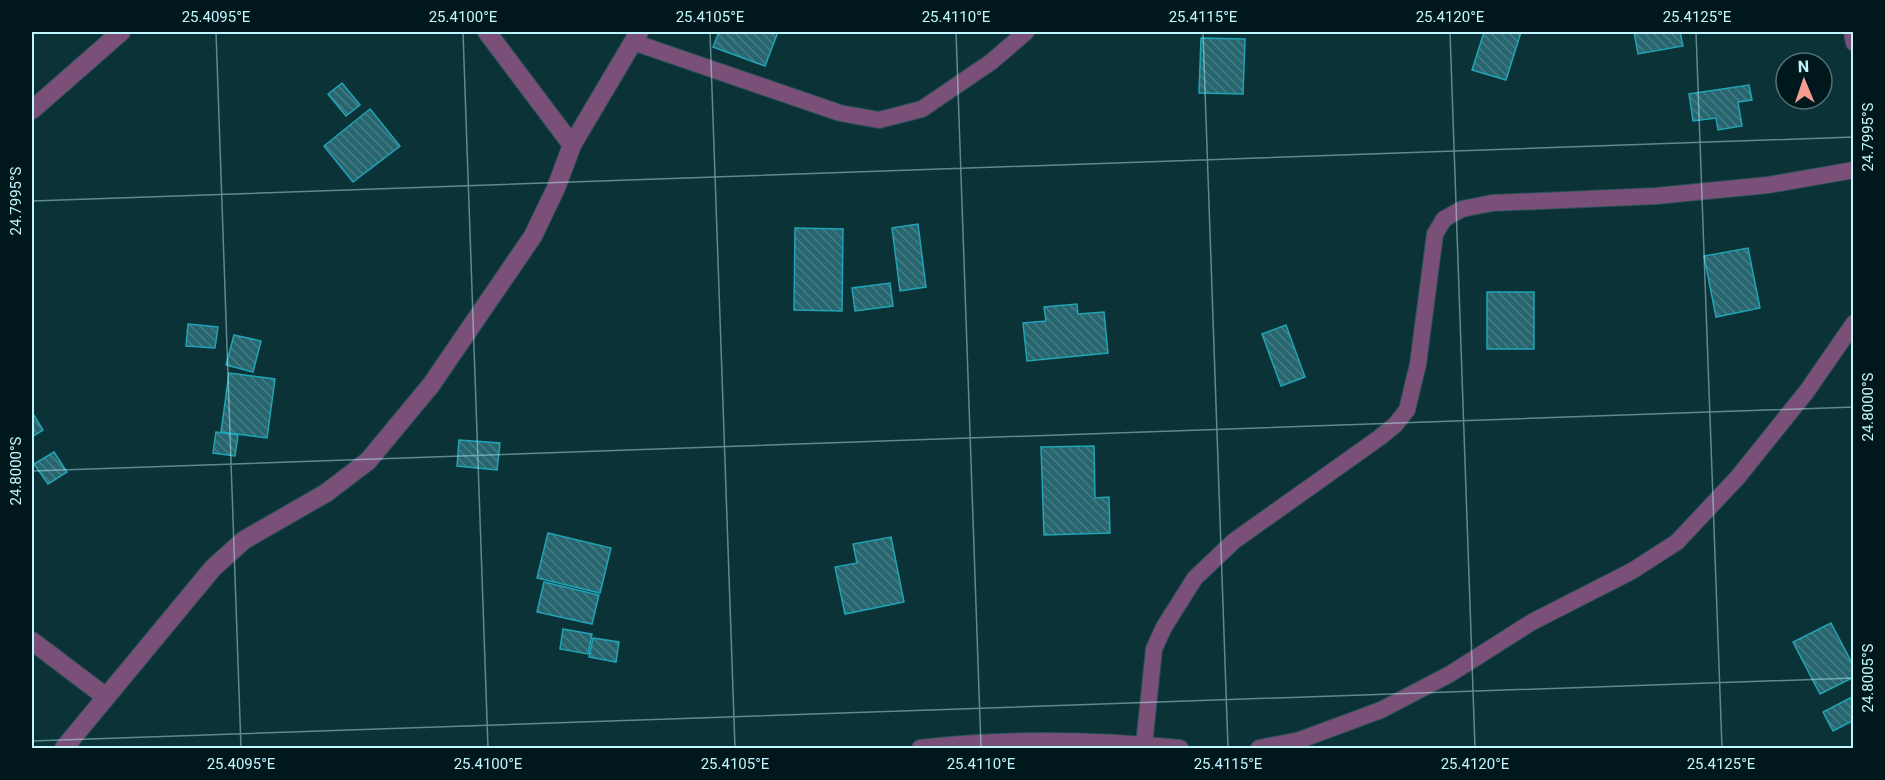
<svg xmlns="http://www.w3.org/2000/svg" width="1885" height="780" font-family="Roboto,sans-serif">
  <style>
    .building { fill: url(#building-back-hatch); stroke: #1fa5b6; stroke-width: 1.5 }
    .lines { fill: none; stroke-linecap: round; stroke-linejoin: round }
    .lane-casing { stroke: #285157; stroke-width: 18 }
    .street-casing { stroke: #285157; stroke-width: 20 }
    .lane { stroke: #7a5078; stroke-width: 16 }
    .street { stroke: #7a5078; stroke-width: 18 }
    .ticks { fill: none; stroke: #c2f6ff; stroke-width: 1.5; stroke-opacity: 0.45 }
    .neatline { fill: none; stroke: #c2f6ff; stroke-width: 2 }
    .ticks-label { font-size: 15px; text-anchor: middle; fill: #c2f6ff }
  </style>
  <defs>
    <pattern id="building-back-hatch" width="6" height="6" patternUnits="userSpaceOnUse" patternTransform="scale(1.5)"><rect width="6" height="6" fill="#27666f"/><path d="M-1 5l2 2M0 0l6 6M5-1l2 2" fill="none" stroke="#457c85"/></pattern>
  </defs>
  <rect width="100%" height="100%" fill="#0b3237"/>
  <g class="building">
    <path d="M719,32H778L765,66L713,47Z"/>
    <path d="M1484,32H1521L1506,80L1472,70Z"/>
    <path d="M1634,32H1680L1683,46L1638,54Z"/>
    <path d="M1201,38L1245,39L1243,94L1199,93Z"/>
    <path d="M342,83L360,105L346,116L328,94Z"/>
    <path d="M1749,85L1752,100L1738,102L1742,126L1718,130L1716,118L1693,121L1689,94Z"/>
    <path d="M370,109L400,146L353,182L324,146Z"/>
    <path d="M918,224L926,287L900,291L892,228Z"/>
    <path d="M795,228L843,229L842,311L794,310Z"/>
    <path d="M1748,248L1760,308L1716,317L1704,256Z"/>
    <path d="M890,283L893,306L855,311L852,288Z"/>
    <rect x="1487" y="292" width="47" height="57"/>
    <path d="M1077,304L1078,314L1104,312L1108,353L1027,361L1023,323L1046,321L1044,307Z"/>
    <path d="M188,324L218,327L215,348L186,346Z"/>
    <path d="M1286,325L1305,377L1281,386L1262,334Z"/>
    <path d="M234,335L261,341L253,372L226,365Z"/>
    <path d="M229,373L275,379L267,438L221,432Z"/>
    <path d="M32,412L43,430L32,437Z"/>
    <path d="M216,432L238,435L235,456L213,453Z"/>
    <path d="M459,440L500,443L497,470L457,466Z"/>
    <path d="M1094,446L1095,498L1109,497L1110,533L1044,535L1041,447Z"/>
    <path d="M54,452L67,472L48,484L34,464Z"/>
    <path d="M548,533L611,548L600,593L537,578Z"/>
    <path d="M891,537L904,602L845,614L835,567L857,563L853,544Z"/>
    <path d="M544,582L599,595L592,624L537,612Z"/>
    <path d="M1831,623L1854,667V677L1820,694L1793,642Z"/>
    <path d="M563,629L592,634L588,654L560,649Z"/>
    <path d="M593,638L619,642L616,662L589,657Z"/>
    <path d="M1854,696V720L1833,731L1823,712Z"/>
  </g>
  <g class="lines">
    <g class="lane-casing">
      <g id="lane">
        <path d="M1852,32L1854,43"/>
        <path d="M633,42L840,113L879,120L922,109L991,62L1026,32"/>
        <path d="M1144,745L1154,649L1164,627L1195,578L1234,541L1379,438L1395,425L1407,410L1418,364L1435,234L1444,219L1462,209L1492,203L1656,196L1768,185L1854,170"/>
        <path d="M920,748C1006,738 1093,739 1180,748"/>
        <path d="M1259,748L1300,740L1381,710L1450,674L1532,622L1632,571L1677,542L1738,477L1807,391L1854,323"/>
      </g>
    </g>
    <g class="street-casing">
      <g id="street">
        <path d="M487,32L572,145"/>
        <path d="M32,110L121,32"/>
        <path d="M32,641L106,697"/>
        <path d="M64,748L213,568L244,540L326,493L368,461L431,385L533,236L556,188L572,145L639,32"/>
      </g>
    </g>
    <use href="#lane" class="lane"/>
    <use href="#street" class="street"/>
  </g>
  <path class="ticks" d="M216,32L241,748M463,32L488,748M710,32L735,748M956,32L981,748M1203,32L1228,748M1450,32L1475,748M1696,32L1722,748M32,201L1854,137M32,471L1854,407M32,741L1854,678"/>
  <rect width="1885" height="780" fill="none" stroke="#00181c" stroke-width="66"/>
  <g transform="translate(1804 81) rotate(358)"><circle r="28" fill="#00181c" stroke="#4e7177" stroke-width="1.5"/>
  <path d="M0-4.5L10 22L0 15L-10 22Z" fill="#f59c90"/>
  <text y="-9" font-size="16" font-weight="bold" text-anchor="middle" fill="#c2f6ff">N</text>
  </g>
  <rect x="33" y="33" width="1819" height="714" class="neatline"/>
  <g class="ticks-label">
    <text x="216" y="22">25.4095°E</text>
    <text x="463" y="22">25.4100°E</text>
    <text x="710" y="22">25.4105°E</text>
    <text x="956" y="22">25.4110°E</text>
    <text x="1203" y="22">25.4115°E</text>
    <text x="1450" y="22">25.4120°E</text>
    <text x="1697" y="22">25.4125°E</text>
    <text transform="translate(1868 137) rotate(-90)" y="5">24.7995°S</text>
    <text transform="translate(16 201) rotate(-90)" y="5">24.7995°S</text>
    <text transform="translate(1868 407) rotate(-90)" y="5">24.8000°S</text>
    <text transform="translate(16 471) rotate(-90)" y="5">24.8000°S</text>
    <text transform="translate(1868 678) rotate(-90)" y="5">24.8005°S</text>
    <text x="241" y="769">25.4095°E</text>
    <text x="488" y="769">25.4100°E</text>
    <text x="735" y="769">25.4105°E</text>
    <text x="981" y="769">25.4110°E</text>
    <text x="1228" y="769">25.4115°E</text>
    <text x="1475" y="769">25.4120°E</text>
    <text x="1721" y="769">25.4125°E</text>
  </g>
</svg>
